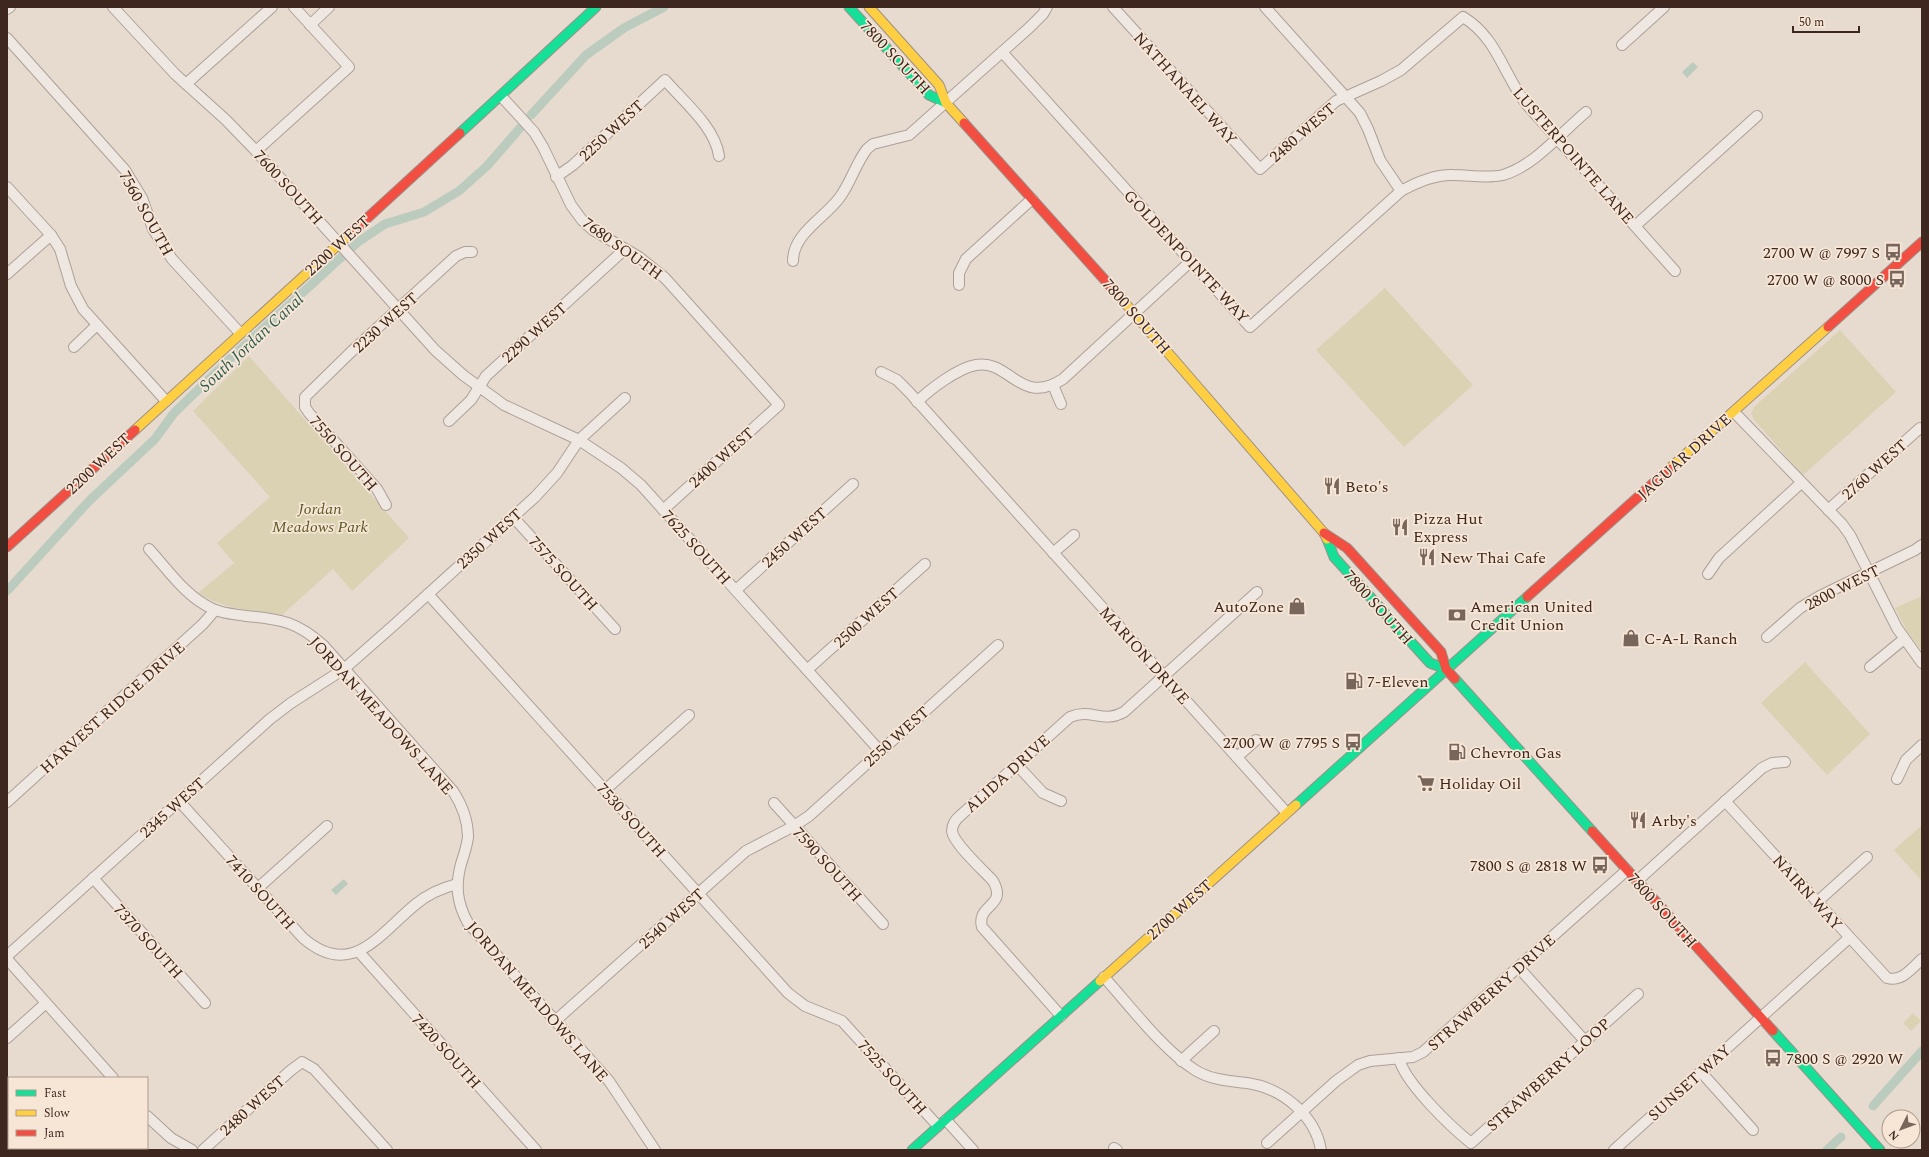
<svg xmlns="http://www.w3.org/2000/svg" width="1929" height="1157" font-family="Spectral,serif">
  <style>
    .green { fill: #dad2b2 }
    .water { fill: #bbcbbd }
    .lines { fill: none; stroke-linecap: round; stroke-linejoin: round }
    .canal { stroke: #bbcbbd; stroke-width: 9 }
    .street-casing { stroke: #aca098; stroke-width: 12 }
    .fast-casing { stroke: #9c9088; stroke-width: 11 }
    .slow-casing { stroke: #9c9088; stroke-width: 11 }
    .jam-casing { stroke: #9c9088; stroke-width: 11 }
    .street { stroke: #efe8e2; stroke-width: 10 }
    .fast { stroke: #16e098; stroke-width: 9 }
    .slow { stroke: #ffcf43; stroke-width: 9 }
    .jam { stroke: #f24e42; stroke-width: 9 }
    .labels { text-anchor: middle; stroke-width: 3.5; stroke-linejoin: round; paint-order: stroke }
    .street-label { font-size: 16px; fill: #3d271f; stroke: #f7e6d6 }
    .poi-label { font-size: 16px; fill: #3d271f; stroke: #f7e6d6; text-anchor: start }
    .park-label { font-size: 16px; font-style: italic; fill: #595a24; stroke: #f7e6d6 }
    .water-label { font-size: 17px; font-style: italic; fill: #2d5d4f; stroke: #f7e6d6 }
  </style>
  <rect width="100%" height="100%" fill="#e7dbd0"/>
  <g class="green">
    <path d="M1385,288L1473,385L1404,447L1316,350Z"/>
    <path d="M1840,330L1896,392L1803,475L1755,421L1751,414L1754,407Z"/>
    <path d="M249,356L409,538L352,591L333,569L282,615C251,610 225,610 198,593L234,563L217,543L270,497L193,411Z"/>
    <path d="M1922,596V651L1907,631L1895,608Z"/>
    <path d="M1805,662L1870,734L1827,775L1761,703Z"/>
    <path d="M1922,825V881L1894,850Z"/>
    <path d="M1913,1013L1921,1021L1911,1031L1903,1023Z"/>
  </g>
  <g class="water">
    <path d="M1693,62L1698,67L1687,78L1682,72Z"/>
    <path d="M344,879L348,884L336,895L331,890Z"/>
  </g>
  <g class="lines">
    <g class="canal">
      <path d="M531,115L586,55L624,28L664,7"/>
      <path d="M7,591L89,501L155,439L174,413L231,358L358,242L385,224L424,212L459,191L487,166L520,128"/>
      <path d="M1873,1106L1922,1051"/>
      <path d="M1827,1150L1841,1137"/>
    </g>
    <g class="street-casing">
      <g id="street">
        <path d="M113,7L175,74L226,120L256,151L435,350L463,375L504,405L579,440L621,468L641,485L880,751"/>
        <path d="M1113,7L1260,169L1336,101L1381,81L1401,70L1463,17C1498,38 1504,77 1528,106L1675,271"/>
        <path d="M1265,7L1360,113L1368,129L1380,160L1401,191"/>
        <path d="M7,9L10,7"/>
        <path d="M310,25L329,7"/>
        <path d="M7,38L125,170L142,198L153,229L172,259L240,333"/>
        <path d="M1622,45L1664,7"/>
        <path d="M1002,52L1250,327L1401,191C1417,182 1435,174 1454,175C1470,175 1486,179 1503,175C1534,166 1561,133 1586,112"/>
        <path d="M186,84L272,7"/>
        <path d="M501,96L534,132L543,147L571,205L582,220L593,230L639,257L665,278L779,405L663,510"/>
        <path d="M256,151L349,67L294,7"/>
        <path d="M556,177L573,165L665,80C684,102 715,127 719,156"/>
        <path d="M7,187L51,235L60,249L71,286L83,309L166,401"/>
        <path d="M1635,226L1757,116"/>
        <path d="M793,261C793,233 825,218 840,197C851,182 856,163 867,149L873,144L909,135L1030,27L1043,14L1047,7"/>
        <path d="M7,274L51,235"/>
        <path d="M959,285V273L966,259L1032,199"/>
        <path d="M74,347L97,325"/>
        <path d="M881,372L897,380L909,392L1286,812"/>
        <path d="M1053,385L1061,404"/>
        <path d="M917,402C930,389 958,368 976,365C1010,359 1020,407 1063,379L1191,261"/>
        <path d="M1734,412L1842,524L1850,535L1897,628L1922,663"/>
        <path d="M449,421L471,400L486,376L625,249"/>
        <path d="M386,505L377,489L309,413L305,407V397L351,352L456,256L465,252H472"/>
        <path d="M1828,510L1920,428"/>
        <path d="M513,517L615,629"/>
        <path d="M149,549C168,570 187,598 213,609C224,614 235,614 246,616C281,619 298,622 324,646L453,791C462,805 468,819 468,837C467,846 464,855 461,864C455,886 457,903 468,923L609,1081L655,1150"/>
        <path d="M1053,553L1074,535"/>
        <path d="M1708,574L1719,558L1801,483"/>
        <path d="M736,590L853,484"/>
        <path d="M428,594L788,993L805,1006L842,1021L938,1126"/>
        <path d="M1767,637L1800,608L1820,596L1915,550L1922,545"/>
        <path d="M1870,667L1904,639"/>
        <path d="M807,670L925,564"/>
        <path d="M1237,757L1256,740"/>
        <path d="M1017,765L1043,793L1061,801"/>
        <path d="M1897,779L1906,760L1922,745"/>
        <path d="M605,790L689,715"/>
        <path d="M179,801L303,938C352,980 379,934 416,904C428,894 442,888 457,884"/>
        <path d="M1725,801L1887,978C1902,982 1911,969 1922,959"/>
        <path d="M7,802L203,624L215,610"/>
        <path d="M774,803L883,924"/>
        <path d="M93,878L205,1003"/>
        <path d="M1637,881L1762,768L1772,763L1785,762"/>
        <path d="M258,888L327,826"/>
        <path d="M1817,902L1867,857"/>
        <path d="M359,952L536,1150"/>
        <path d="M7,956L270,719L291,703L344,669L394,625L535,497L557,473L579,440L625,398"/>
        <path d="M7,959L113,1078"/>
        <path d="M1519,968L1585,1041"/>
        <path d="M1104,977C1130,1006 1163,1050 1195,1070C1211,1080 1229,1081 1247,1083C1282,1088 1315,1115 1321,1150"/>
        <path d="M1061,1016L982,927C976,904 1008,907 993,881C984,871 953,843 952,831C952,824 956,819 961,815L1070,717C1091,708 1103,724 1124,712L1257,592"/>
        <path d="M555,1021L746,851L794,826L809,816L998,645"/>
        <path d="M7,1038L46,1003"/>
        <path d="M1399,1058C1404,1082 1451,1127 1471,1143L1638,994"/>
        <path d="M1181,1061L1214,1031"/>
        <path d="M1701,1072L1753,1130"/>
        <path d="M147,1116L171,1138L192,1150"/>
        <path d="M946,1120L973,1150"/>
        <path d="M1267,1143L1336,1081L1358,1065L1370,1061L1413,1057L1423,1052L1627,870"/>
        <path d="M1114,1148L1117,1150"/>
        <path d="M203,1150L290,1071L302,1062L314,1069L387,1150"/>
        <path d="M1614,1150L1849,938"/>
      </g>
    </g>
    <g class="fast-casing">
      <g id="fast">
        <path d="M849,7L929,95L946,103"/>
        <path d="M460,133L596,7"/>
        <path d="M1327,539L1334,557L1430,663L1446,669"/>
        <path d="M1455,679L1592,831"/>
        <path d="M1296,805L1527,597"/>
        <path d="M1773,1031L1880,1150"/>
        <path d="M912,1150L1100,981"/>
      </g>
    </g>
    <g class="slow-casing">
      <g id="slow">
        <path d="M869,7L939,85L946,103L964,123"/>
        <path d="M1112,288L1324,533L1327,539"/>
        <path d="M135,430L351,233"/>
        <path d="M1669,469L1828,327"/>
        <path d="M1100,981L1296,805"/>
      </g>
    </g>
    <g class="jam-casing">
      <g id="jam">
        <path d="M964,123L1112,288"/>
        <path d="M351,233L460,133"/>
        <path d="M1828,327L1922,242"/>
        <path d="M1324,533L1347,548L1441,652L1446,669L1455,679"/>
        <path d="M7,547L135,430"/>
        <path d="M1527,597L1669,469"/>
        <path d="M1592,831L1773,1031"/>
      </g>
    </g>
    <use href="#street" class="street"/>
    <use href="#fast" class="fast"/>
    <use href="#slow" class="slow"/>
    <use href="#jam" class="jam"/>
  </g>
  <defs>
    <g id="bus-bare" transform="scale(1.38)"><path d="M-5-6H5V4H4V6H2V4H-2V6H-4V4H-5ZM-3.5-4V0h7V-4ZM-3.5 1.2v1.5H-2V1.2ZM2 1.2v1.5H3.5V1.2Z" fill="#78665d" stroke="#f7e6d6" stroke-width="2.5" paint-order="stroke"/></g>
    <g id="restaurant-bare" transform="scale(1.38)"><path d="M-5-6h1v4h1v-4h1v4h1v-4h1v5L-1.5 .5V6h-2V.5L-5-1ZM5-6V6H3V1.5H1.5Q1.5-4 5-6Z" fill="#78665d" stroke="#f7e6d6" stroke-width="2.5" paint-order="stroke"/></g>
    <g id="shop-bare" transform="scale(1.38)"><path d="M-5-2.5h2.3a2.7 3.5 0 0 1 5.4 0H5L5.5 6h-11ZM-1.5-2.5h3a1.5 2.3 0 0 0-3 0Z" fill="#78665d" stroke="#f7e6d6" stroke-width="2.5" paint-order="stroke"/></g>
    <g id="bank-bare" transform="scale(1.38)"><path d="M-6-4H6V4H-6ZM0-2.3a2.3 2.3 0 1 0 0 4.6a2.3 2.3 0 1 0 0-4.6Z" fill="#78665d" stroke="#f7e6d6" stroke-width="2.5" paint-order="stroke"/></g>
    <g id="fuel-bare" transform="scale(1.38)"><path d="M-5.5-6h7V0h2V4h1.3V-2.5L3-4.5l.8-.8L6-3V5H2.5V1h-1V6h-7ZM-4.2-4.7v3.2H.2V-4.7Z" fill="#78665d" stroke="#f7e6d6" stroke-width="2.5" paint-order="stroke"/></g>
    <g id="supermarket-bare" transform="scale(1.38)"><path d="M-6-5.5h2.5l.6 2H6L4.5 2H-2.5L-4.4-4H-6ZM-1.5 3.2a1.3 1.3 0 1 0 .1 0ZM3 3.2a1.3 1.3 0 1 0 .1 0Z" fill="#78665d" stroke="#f7e6d6" stroke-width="2.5" paint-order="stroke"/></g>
  </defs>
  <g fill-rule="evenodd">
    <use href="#bus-bare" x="1893" y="252"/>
    <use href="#bus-bare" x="1897" y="279"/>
    <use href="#restaurant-bare" x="1332" y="486"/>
    <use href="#restaurant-bare" x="1400" y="527"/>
    <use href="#restaurant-bare" x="1427" y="557"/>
    <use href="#shop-bare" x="1297" y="606"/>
    <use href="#bank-bare" x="1457" y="615"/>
    <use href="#shop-bare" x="1631" y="638"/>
    <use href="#fuel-bare" x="1354" y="681"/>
    <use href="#bus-bare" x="1353" y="742"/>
    <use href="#fuel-bare" x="1457" y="752"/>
    <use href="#supermarket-bare" x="1426" y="783"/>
    <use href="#restaurant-bare" x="1638" y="820"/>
    <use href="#bus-bare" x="1600" y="865"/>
    <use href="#bus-bare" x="1773" y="1058"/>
  </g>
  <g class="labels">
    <g class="street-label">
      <text transform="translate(896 57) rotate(47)" y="6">7800 SOUTH</text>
      <text transform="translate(1186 88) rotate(48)" y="6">NATHANAEL WAY</text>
      <text transform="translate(611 130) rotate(-43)" y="6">2250 WEST</text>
      <text transform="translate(1302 132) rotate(-41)" y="6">2480 WEST</text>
      <text transform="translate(1574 155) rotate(49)" y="6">LUSTERPOINTE LANE</text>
      <text transform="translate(289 187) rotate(48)" y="6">7600 SOUTH</text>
      <text transform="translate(147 213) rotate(61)" y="6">7560 SOUTH</text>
      <text transform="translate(337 245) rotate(-42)" y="6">2200 WEST</text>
      <text transform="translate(623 248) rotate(36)" y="6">7680 SOUTH</text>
      <text transform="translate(1187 256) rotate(47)" y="6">GOLDENPOINTE WAY</text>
      <text transform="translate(1137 316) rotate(49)" y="6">7800 SOUTH</text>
      <text transform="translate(385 322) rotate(-42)" y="6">2230 WEST</text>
      <text transform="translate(534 332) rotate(-42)" y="6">2290 WEST</text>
      <text transform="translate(344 453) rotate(49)" y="6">7550 SOUTH</text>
      <text transform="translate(1684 456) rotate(-42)" y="6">JAGUAR DRIVE</text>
      <text transform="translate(721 457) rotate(-42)" y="6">2400 WEST</text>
      <text transform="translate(98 463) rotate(-43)" y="6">2200 WEST</text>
      <text transform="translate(1874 469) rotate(-42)" y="6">2760 WEST</text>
      <text transform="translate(794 537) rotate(-42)" y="6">2450 WEST</text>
      <text transform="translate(489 538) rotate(-42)" y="6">2350 WEST</text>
      <text transform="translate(697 547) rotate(48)" y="6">7625 SOUTH</text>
      <text transform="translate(564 573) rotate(48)" y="6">7575 SOUTH</text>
      <text transform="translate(1842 587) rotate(-27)" y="6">2800 WEST</text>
      <text transform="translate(1379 607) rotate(48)" y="6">7800 SOUTH</text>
      <text transform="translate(866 617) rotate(-42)" y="6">2500 WEST</text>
      <text transform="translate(1145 655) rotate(48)" y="6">MARION DRIVE</text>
      <text transform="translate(112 707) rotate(-42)" y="6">HARVEST RIDGE DRIVE</text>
      <text transform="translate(382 715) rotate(48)" y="6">JORDAN MEADOWS LANE</text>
      <text transform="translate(896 736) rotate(-42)" y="6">2550 WEST</text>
      <text transform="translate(1007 773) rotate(-42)" y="6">ALIDA DRIVE</text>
      <text transform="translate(172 807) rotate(-42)" y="6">2345 WEST</text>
      <text transform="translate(632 820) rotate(48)" y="6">7530 SOUTH</text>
      <text transform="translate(828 864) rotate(48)" y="6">7590 SOUTH</text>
      <text transform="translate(261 892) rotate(48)" y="6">7410 SOUTH</text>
      <text transform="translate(1808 892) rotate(48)" y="6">NAIRN WAY</text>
      <text transform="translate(1179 909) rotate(-42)" y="6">2700 WEST</text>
      <text transform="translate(1663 910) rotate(48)" y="6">7800 SOUTH</text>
      <text transform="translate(671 918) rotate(-42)" y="6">2540 WEST</text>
      <text transform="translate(149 941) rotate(48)" y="6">7370 SOUTH</text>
      <text transform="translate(1491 992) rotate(-42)" y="6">STRAWBERRY DRIVE</text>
      <text transform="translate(538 1001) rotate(49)" y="6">JORDAN MEADOWS LANE</text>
      <text transform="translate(447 1051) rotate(48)" y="6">7420 SOUTH</text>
      <text transform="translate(1548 1074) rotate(-42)" y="6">STRAWBERRY LOOP</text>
      <text transform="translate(893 1077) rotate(48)" y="6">7525 SOUTH</text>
      <text transform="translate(1689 1082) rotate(-42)" y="6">SUNSET WAY</text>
      <text transform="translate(252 1105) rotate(-42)" y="6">2480 WEST</text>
    </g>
    <g class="poi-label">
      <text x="1880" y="258" text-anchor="end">2700 W @ 7997 S</text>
      <text x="1884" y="285" text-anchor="end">2700 W @ 8000 S</text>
      <text x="1345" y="492">Beto's</text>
      <text x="1413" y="524">Pizza Hut<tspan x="1413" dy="18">Express</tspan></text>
      <text x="1440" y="563">New Thai Cafe</text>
      <text x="1284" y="612" text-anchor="end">AutoZone</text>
      <text x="1470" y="612">American United<tspan x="1470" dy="18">Credit Union</tspan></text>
      <text x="1644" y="644">C-A-L Ranch</text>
      <text x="1367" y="687">7-Eleven</text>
      <text x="1340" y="748" text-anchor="end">2700 W @ 7795 S</text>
      <text x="1470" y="758">Chevron Gas</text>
      <text x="1439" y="789">Holiday Oil</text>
      <text x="1651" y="826">Arby's</text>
      <text x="1587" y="871" text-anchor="end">7800 S @ 2818 W</text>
      <text x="1786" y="1064">7800 S @ 2920 W</text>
    </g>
    <g class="park-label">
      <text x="320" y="514">Jordan<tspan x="320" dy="18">Meadows Park</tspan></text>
    </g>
    <g class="water-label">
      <text transform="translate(251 342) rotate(-43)" y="6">South Jordan Canal</text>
    </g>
  </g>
  <rect width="1929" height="1157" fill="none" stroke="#3d271f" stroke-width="16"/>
  <rect x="8" y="1077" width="140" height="72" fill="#f7e6d6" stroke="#ad9a8d"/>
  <rect x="16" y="1090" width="20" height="6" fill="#16e098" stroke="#ad9a8d"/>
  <text x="44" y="1097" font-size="12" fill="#3d271f">Fast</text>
  <rect x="16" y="1110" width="20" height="6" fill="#ffcf43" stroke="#ad9a8d"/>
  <text x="44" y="1117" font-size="12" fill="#3d271f">Slow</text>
  <rect x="16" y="1130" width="20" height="6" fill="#f24e42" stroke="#ad9a8d"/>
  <text x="44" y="1137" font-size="12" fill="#3d271f">Jam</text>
  <g transform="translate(1901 1129) rotate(228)"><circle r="19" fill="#f7e6d6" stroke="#ad9a8d"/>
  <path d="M0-3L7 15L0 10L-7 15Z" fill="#78665d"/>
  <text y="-6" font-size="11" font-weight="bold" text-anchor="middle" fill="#3d271f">N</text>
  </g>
  <path d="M1793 26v6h66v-6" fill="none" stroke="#3d271f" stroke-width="2"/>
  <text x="1799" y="26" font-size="12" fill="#3d271f" stroke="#f7e6d6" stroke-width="3" paint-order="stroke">50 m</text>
</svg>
